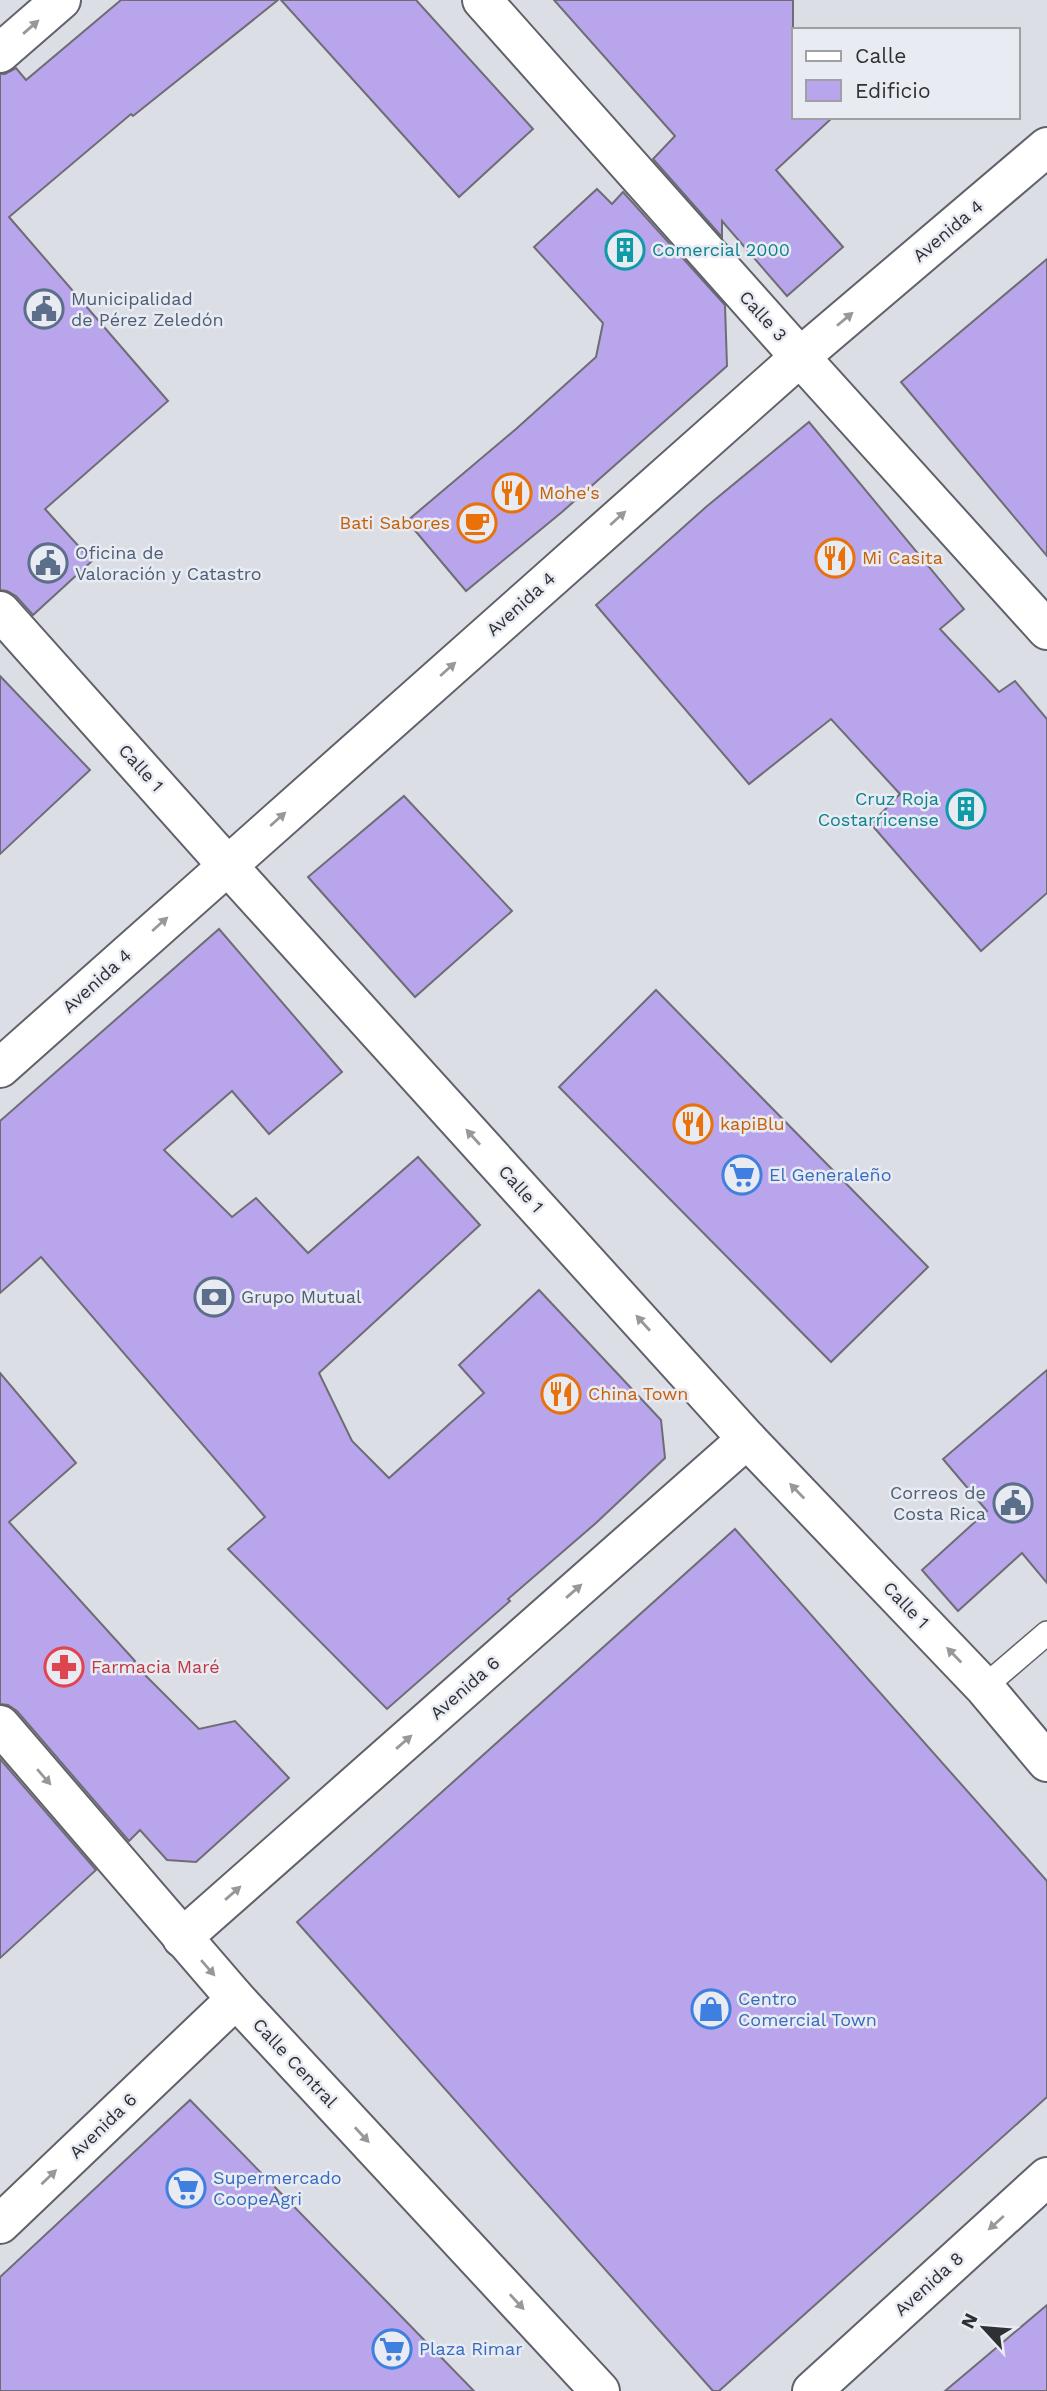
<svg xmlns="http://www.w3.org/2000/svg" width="1047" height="2391" font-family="'Work Sans',sans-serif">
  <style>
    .building { fill: #b9a5eb; stroke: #6e6c74; stroke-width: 2 }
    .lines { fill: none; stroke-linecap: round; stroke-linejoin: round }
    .service-casing { stroke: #606169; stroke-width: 26 }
    .minor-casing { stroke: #606169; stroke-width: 42 }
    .secondary-casing { stroke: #606169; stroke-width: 42 }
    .service { stroke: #fff; stroke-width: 23 }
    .minor { stroke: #fff; stroke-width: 38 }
    .secondary { stroke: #fff; stroke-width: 38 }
    .oneway { fill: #979899 }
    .labels { text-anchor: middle; stroke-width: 5; stroke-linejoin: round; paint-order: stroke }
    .street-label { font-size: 18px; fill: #2f3033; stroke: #e9ebf3 }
    .culture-label { font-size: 18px; fill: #0d838f; stroke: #e9ebf3; text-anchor: start }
    .service-label { font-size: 18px; fill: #4e5e75; stroke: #e9ebf3; text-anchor: start }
    .food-label { font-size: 18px; fill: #c56008; stroke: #e9ebf3; text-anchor: start }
    .shop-label { font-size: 18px; fill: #366cbe; stroke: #e9ebf3; text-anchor: start }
    .health-label { font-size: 18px; fill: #be3a42; stroke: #e9ebf3; text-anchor: start }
  </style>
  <rect width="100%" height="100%" fill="#dcdee6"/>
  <g class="building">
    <path d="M121,0H278L133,116L131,114L9,217L168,401L45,509L92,561L33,615L16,596L7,591L0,590V74H5L16,68L26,80Z"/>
    <path d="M281,0H416L533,129L459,197Z"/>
    <path d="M554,0H793V117H833L776,170L843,247L787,296L722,221V237L653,159L675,136Z"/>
    <path d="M597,189L612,204L623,192L725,305L727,366L562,512L466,591L407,521L516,429L596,357L603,323L534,247Z"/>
    <path d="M1047,259V556L901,382Z"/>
    <path d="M809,422L964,609L940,629L999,692L1015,681L1047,719V893L981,951L871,824L900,794L831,719L749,784L596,605L706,507Z"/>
    <path d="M0,676L90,770L0,854Z"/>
    <path d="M404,796L512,911L415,997L308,877Z"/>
    <path d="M219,929L342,1072L269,1134L232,1091L164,1150L232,1217L256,1198L308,1253L418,1157L480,1225L319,1373L352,1441L389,1478L484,1393L459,1365L539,1290L661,1420L665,1458L596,1523L508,1599L510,1601L387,1709L228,1549L265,1517L41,1257L0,1293V1121Z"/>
    <path d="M656,990L928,1267L831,1362L559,1087Z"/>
    <path d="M1047,1370V1583L1022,1553L958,1611L922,1570L987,1511L943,1459Z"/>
    <path d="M0,1373L76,1463L9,1522L135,1661L133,1663L199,1729L235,1721L289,1778L196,1862L167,1860L140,1830L129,1841L17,1711L8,1705L0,1704Z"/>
    <path d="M735,1529L1047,1881V2097L719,2391H713L297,1922Z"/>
    <path d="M0,1759L96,1870L0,1958Z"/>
    <path d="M190,2100L392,2307L474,2391H0V2277Z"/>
    <path d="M1047,2305V2391H945Z"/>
  </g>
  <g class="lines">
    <g class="service-casing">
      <path id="service" d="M984,1687L1047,1633"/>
    </g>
    <g class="minor-casing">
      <g id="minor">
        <path d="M482,0L800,357L1047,630"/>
        <path d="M0,53L61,0"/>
        <path d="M0,611L227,865L747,1439L984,1687L1047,1762"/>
        <path d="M0,1068L800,357L1047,147"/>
        <path d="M182,1938L747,1439"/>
        <path d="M0,2224L236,1999"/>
        <path d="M812,2391L1047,2177"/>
      </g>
    </g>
    <g class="secondary-casing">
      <path id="secondary" d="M0,1725L236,1999L600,2391"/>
    </g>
    <use href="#service" class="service"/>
    <use href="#minor" class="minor"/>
    <use href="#secondary" class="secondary"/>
  </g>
  <defs><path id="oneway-solid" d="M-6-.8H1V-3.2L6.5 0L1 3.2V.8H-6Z" transform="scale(1.75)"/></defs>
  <g class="oneway">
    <use href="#oneway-solid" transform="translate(31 27) rotate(-41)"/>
    <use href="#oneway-solid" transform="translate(845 319) rotate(-40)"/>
    <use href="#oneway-solid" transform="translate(618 518) rotate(-42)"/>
    <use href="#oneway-solid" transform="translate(448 669) rotate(-42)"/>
    <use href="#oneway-solid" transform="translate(278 819) rotate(-42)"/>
    <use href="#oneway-solid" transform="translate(160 924) rotate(-42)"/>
    <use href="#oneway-solid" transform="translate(473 1137) rotate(-132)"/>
    <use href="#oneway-solid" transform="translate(643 1323) rotate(-132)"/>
    <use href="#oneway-solid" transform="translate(797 1491) rotate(-134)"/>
    <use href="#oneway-solid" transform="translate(574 1591) rotate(-41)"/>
    <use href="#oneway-solid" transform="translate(954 1655) rotate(-134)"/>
    <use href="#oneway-solid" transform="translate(404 1742) rotate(-41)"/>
    <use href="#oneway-solid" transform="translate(44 1777) rotate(49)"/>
    <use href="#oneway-solid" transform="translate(233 1893) rotate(-41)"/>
    <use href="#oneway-solid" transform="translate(208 1968) rotate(49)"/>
    <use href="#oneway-solid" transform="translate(362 2135) rotate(47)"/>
    <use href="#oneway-solid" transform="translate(49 2177) rotate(-44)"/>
    <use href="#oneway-solid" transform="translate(996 2223) rotate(138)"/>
    <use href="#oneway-solid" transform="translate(517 2302) rotate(47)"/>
  </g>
  <defs>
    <g id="building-ring" transform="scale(2.0125)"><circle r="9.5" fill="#e9ebf3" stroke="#0f9aa8" stroke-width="1.5"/><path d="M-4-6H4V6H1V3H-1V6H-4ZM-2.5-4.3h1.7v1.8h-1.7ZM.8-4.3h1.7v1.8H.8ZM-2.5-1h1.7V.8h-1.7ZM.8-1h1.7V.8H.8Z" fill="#0f9aa8"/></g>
    <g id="civic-ring" transform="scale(2.0125)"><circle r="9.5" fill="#e9ebf3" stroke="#5c6f8a" stroke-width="1.5"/><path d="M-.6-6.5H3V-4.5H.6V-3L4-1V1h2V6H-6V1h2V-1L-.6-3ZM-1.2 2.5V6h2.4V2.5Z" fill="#5c6f8a"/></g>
    <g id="restaurant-ring" transform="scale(2.0125)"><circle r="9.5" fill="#e9ebf3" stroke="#e8710a" stroke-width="1.5"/><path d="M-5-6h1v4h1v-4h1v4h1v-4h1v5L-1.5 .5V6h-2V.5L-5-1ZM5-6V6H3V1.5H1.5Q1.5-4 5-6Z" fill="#e8710a"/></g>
    <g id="cafe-ring" transform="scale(2.0125)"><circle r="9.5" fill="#e9ebf3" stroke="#e8710a" stroke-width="1.5"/><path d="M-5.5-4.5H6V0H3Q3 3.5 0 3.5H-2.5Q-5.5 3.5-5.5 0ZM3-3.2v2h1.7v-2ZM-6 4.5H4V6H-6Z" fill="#e8710a"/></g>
    <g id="supermarket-ring" transform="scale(2.0125)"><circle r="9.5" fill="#e9ebf3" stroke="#3f7fe0" stroke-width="1.5"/><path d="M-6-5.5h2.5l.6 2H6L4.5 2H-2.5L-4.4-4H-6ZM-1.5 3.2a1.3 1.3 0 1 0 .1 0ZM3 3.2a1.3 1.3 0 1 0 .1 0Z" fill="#3f7fe0"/></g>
    <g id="bank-ring" transform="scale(2.0125)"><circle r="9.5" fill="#e9ebf3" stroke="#5c6f8a" stroke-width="1.5"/><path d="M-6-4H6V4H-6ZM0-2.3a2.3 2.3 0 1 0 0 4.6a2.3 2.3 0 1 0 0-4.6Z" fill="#5c6f8a"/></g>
    <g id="pharmacy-ring" transform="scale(2.0125)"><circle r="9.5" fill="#e9ebf3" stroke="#e0444e" stroke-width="1.5"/><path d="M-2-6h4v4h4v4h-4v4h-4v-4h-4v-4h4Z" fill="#e0444e"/></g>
    <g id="shop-ring" transform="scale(2.0125)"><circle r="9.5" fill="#e9ebf3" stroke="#3f7fe0" stroke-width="1.5"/><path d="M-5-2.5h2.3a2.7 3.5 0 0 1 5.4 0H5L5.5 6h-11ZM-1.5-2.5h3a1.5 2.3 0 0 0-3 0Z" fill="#3f7fe0"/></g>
  </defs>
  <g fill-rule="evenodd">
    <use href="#building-ring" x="625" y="250"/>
    <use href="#civic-ring" x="44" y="309"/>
    <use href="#restaurant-ring" x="512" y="493"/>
    <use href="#cafe-ring" x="477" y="523"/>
    <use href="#restaurant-ring" x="835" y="558"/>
    <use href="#civic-ring" x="48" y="563"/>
    <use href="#building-ring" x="966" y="809"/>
    <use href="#restaurant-ring" x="693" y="1124"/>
    <use href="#supermarket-ring" x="742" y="1175"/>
    <use href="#bank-ring" x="214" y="1297"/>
    <use href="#restaurant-ring" x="561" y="1394"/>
    <use href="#civic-ring" x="1013" y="1503"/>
    <use href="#pharmacy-ring" x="64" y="1667"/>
    <use href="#shop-ring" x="711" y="2009"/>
    <use href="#supermarket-ring" x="186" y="2188"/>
    <use href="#supermarket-ring" x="392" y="2349"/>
  </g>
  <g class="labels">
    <g class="street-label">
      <text transform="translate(948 231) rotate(-40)" y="6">Avenida 4</text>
      <text transform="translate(763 316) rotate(48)" y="6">Calle 3</text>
      <text transform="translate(521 604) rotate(-42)" y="6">Avenida 4</text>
      <text transform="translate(141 768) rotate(48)" y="6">Calle 1</text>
      <text transform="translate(97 981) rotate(-42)" y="6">Avenida 4</text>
      <text transform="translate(521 1189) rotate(48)" y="6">Calle 1</text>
      <text transform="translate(906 1605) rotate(46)" y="6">Calle 1</text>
      <text transform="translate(465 1688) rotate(-41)" y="6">Avenida 6</text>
      <text transform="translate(295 2063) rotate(47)" y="6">Calle Central</text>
      <text transform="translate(103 2126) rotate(-44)" y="6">Avenida 6</text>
      <text transform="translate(929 2284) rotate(-42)" y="6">Avenida 8</text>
    </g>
    <g class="culture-label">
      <text x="652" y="256">Comercial 2000</text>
      <text x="939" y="805" text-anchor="end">Cruz Roja<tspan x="939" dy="21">Costarricense</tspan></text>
    </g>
    <g class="service-label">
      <text x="71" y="305">Municipalidad<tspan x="71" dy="21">de Pérez Zeledón</tspan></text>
      <text x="75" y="559">Oficina de<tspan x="75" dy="21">Valoración y Catastro</tspan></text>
      <text x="241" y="1303">Grupo Mutual</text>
      <text x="986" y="1499" text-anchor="end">Correos de<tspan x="986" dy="21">Costa Rica</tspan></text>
    </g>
    <g class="food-label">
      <text x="539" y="499">Mohe's</text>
      <text x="450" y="529" text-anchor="end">Bati Sabores</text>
      <text x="862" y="564">Mi Casita</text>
      <text x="720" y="1130">kapiBlu</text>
      <text x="588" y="1400">China Town</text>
    </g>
    <g class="shop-label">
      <text x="769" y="1181">El Generaleño</text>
      <text x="738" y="2005">Centro<tspan x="738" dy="21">Comercial Town</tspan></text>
      <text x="213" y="2184">Supermercado<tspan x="213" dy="21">CoopeAgri</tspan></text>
      <text x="419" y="2355">Plaza Rimar</text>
    </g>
    <g class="health-label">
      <text x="91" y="1673">Farmacia Maré</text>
    </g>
  </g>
  <rect x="792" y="28" width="228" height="91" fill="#e9ebf3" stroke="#9fa0a6" stroke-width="2"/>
  <rect x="806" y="51" width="35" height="10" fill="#ffffff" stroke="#9fa0a6" stroke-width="2"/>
  <text x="855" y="63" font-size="21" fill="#2f3033">Calle</text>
  <rect x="806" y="80" width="35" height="21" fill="#b9a5eb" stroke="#9fa0a6" stroke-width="2"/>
  <text x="855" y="98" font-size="21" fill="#2f3033">Edificio</text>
  <g transform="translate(984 2328) rotate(296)" stroke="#e9ebf3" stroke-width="5" paint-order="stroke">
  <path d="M0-5L12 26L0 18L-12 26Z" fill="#2f3033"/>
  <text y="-10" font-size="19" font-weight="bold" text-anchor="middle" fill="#2f3033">N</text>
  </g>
</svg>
